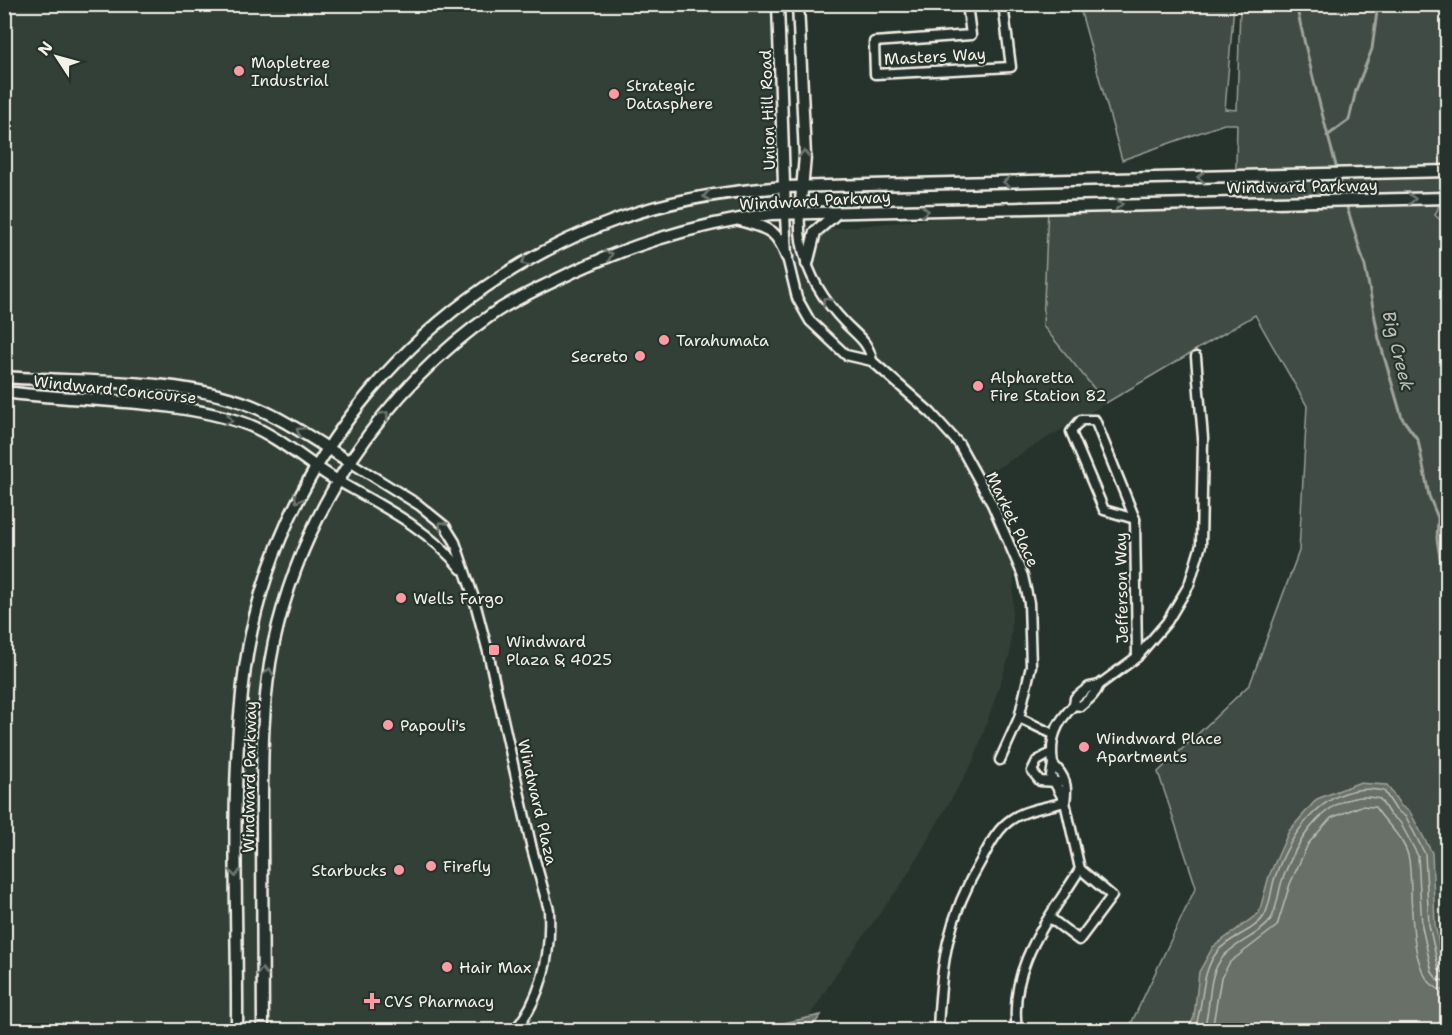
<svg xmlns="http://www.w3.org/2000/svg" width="1452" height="1035" font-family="'Shantell Sans',sans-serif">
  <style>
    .built { fill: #333f39 }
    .green { fill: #414b45; stroke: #9a9e96; stroke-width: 1.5 }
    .water { fill: #676f68; stroke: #9fa39b; stroke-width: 1.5 }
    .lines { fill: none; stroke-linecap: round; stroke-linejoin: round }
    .shore { stroke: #bcbdb5; stroke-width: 1.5 }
    .stream { stroke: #9fa39b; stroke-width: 3 }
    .minor-casing { stroke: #f4f1e8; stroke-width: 13 }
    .tertiary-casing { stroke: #f4f1e8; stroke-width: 15 }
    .secondary-casing { stroke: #f4f1e8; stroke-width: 15 }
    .minor { stroke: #26332d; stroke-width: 8 }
    .tertiary { stroke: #26332d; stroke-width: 10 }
    .secondary { stroke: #26332d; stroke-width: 10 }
    .oneway { stroke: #6e766e }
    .poi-dot { fill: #ff9aa2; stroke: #26332d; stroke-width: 2 }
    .labels { text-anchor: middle; stroke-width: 4.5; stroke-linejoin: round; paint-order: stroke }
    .street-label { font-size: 16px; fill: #f4f1e8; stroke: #26332d }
    .poi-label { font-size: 16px; fill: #f4f1e8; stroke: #26332d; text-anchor: start }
    .water-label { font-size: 18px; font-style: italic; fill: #bcbdb5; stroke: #26332d }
  </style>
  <rect width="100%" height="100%" fill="#26332d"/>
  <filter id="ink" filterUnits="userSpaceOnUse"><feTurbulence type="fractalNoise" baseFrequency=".0167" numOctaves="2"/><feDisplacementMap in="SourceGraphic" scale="12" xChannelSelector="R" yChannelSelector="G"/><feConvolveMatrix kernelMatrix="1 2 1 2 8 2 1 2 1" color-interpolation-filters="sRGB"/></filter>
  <g filter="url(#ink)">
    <path class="built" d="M5,5H773L776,165L770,235L1048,207L1044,326L1106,403L984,476L1016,543L1010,654L974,760L903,882L840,968L801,1030H5Z"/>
    <path class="green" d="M1079,5H1234L1225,109L1237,110L1240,5H1447C1447,46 1452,186 1435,215L1448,227L1447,1030H1128L1196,887L1158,772L1250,684L1299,551L1307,406L1255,315L1106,403L1043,326L1048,207L1235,206L1237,124H1224L1122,160Z"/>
    <g class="water">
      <path d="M1358,783L1387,785L1401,806L1410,812L1432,853L1435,925L1447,983V1030H1188L1194,1017L1199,972L1213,947L1259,913L1269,876L1289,831L1317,799Z"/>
      <path d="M821,1015L810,1030H751Z"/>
    </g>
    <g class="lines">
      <g class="shore">
        <path d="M1194,1030C1205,1005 1199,975 1217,952C1228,937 1254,932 1264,916C1270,906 1271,891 1274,880C1290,832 1327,779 1384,791L1396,810L1406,817L1425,854L1429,925L1439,970L1448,975"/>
        <path d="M1203,1030C1213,1006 1205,978 1223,957C1235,942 1259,936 1270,921C1277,910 1278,893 1282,881C1296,841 1329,786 1380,799L1390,815L1400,822L1418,856L1422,927L1432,972L1437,979L1448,982"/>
        <path d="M1212,1030L1221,978L1230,962L1277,926L1290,884L1308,844L1331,818L1361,806L1375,807C1386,824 1406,839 1409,860C1414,890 1404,990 1448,991"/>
      </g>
      <g class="stream">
        <path d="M1296,4C1310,70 1327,134 1345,198"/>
        <path d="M1327,136L1349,120L1356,90L1372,49L1378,4"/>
        <path d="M1346,204L1365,266L1379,339L1402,418L1418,440L1429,496L1438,518L1437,539L1443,576L1448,705"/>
      </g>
      <g class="minor-casing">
        <g id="minor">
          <path d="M967,4L971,35L874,42L875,74L1011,67L1003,4"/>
          <path d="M800,213C797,257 816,293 846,324C859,337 869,343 872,361"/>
          <path d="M785,214L787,257L797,298L810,321L846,355L872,361L931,413L959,444L992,504L1023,576L1029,603L1031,666L1019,718L1000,760"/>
          <path d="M1081,420H1095L1135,519L1104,510L1071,432Z"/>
          <path d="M350,462L419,505L445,526L455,542L473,595L488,652L532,849L549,910C551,953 543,996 515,1030"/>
          <path d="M338,481C382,506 429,529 461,569"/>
          <path d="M1135,519L1137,657"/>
          <path d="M1099,685L1137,657L1167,622L1189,585L1201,545L1203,438L1196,357"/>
          <path d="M1099,685C1095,695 1089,699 1081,706L1074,705L1075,698L1089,687Z"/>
          <path d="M1019,718L1053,734"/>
          <path d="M1051,753L1037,761L1032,771L1040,781L1058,782"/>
          <path d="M1053,764C1065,776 1068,786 1065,802L1051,776Z"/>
          <path d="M1053,764C1049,739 1056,723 1074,705"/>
          <path d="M1050,918L1079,940L1112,896L1080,869"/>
          <path d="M938,1030C941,963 947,918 982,859C990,844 998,828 1012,819C1026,809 1049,807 1065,802L1080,869C1048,921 1008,966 1017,1030"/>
        </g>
      </g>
      <g class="tertiary-casing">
        <g id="tertiary">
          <path d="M778,4L785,214"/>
          <path d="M798,4L805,156L800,213"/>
          <path d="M4,377C80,383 179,377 250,405C285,419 317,442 350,462"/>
          <path d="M4,392C81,402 177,398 249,425C279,437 310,465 338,481"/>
        </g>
      </g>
      <g class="secondary-casing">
        <g id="secondary">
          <path d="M740,220C768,229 776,228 787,257"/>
          <path d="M807,264L815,232L837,213"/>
          <path d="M237,1030C238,909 229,789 245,668C274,461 426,286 621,218C674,199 729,191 785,187L1448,171"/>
          <path d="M263,1030C263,963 262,895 262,828C262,766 261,703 274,642C303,511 383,389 494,313C512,301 533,291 552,282C624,246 692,225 771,214L1448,198"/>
        </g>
      </g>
      <use href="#minor" class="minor"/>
      <use href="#tertiary" class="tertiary"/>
      <use href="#secondary" class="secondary"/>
    </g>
    <defs><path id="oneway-chevron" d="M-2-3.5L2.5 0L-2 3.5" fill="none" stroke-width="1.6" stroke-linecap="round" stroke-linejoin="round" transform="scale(1.5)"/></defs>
    <g class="oneway">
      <use href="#oneway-chevron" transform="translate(804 154) rotate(-91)"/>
      <use href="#oneway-chevron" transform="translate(1201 177) rotate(179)"/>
      <use href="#oneway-chevron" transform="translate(1007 182) rotate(178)"/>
      <use href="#oneway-chevron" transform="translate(707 196) rotate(171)"/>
      <use href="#oneway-chevron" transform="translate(1412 199) rotate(-1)"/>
      <use href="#oneway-chevron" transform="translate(1119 204) rotate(-1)"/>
      <use href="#oneway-chevron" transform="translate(925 211) rotate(-1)"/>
      <use href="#oneway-chevron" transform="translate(609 255) rotate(-23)"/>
      <use href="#oneway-chevron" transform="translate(525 262) rotate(151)"/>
      <use href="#oneway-chevron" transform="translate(826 301) rotate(-129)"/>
      <use href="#oneway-chevron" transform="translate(385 415) rotate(-50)"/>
      <use href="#oneway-chevron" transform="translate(229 420) rotate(14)"/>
      <use href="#oneway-chevron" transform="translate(300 431) rotate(-148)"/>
      <use href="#oneway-chevron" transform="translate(298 499) rotate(119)"/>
      <use href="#oneway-chevron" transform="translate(442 525) rotate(-134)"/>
      <use href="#oneway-chevron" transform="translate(269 672) rotate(-81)"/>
      <use href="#oneway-chevron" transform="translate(235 873) rotate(89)"/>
      <use href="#oneway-chevron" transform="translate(262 972) rotate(-91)"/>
    </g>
  </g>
  <g class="poi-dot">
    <circle cx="239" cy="71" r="6"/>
    <circle cx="614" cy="94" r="6"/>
    <circle cx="664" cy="340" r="6"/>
    <circle cx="640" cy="356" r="6"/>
    <circle cx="978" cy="386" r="6"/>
    <circle cx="401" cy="598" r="6"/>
    <rect x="488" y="644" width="12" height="12" rx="3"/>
    <circle cx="388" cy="725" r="6"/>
    <circle cx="1084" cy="747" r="6"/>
    <circle cx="431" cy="866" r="6"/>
    <circle cx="399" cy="870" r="6"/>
    <circle cx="447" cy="967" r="6"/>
    <path d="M369 992h6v6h6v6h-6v6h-6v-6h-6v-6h6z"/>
  </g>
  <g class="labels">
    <g class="street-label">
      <text transform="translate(935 56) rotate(-3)" y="6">Masters Way</text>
      <text transform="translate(767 110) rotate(-92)" y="6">Union Hill Road</text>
      <text transform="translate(1302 186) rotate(-1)" y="6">Windward Parkway</text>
      <text transform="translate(815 200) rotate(-3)" y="6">Windward Parkway</text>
      <text transform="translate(115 389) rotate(6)" y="6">Windward Concourse</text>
      <text transform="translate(1013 519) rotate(65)" y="6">Market Place</text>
      <text transform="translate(1121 588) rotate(-91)" y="6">Jefferson Way</text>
      <text transform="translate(249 777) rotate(-89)" y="6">Windward Parkway</text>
      <text transform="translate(538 802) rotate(77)" y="6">Windward Plaza</text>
    </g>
    <g class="poi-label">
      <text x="251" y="68">Mapletree<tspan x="251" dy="18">Industrial</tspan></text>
      <text x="626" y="91">Strategic<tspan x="626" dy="18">Datasphere</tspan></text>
      <text x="676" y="346">Tarahumata</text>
      <text x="628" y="362" text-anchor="end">Secreto</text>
      <text x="990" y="383">Alpharetta<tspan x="990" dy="18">Fire Station 82</tspan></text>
      <text x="413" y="604">Wells Fargo</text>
      <text x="506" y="647">Windward<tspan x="506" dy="18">Plaza &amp; 4025</tspan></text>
      <text x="400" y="731">Papouli's</text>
      <text x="1096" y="744">Windward Place<tspan x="1096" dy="18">Apartments</tspan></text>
      <text x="443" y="872">Firefly</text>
      <text x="387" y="876" text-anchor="end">Starbucks</text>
      <text x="459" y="973">Hair Max</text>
      <text x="384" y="1007">CVS Pharmacy</text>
    </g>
    <g class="water-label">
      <text transform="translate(1398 351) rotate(76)" y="6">Big Creek</text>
    </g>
  </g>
  <rect width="1452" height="1035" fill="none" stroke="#26332d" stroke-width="24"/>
  <rect x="12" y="12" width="1428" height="1011" fill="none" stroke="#f4f1e8" stroke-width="2" filter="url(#ink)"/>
  <g transform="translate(57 57) rotate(306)" stroke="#26332d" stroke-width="4.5" paint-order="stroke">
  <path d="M0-4.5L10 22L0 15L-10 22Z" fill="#f4f1e8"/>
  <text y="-9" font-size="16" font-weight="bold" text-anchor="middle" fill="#f4f1e8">N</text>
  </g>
</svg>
